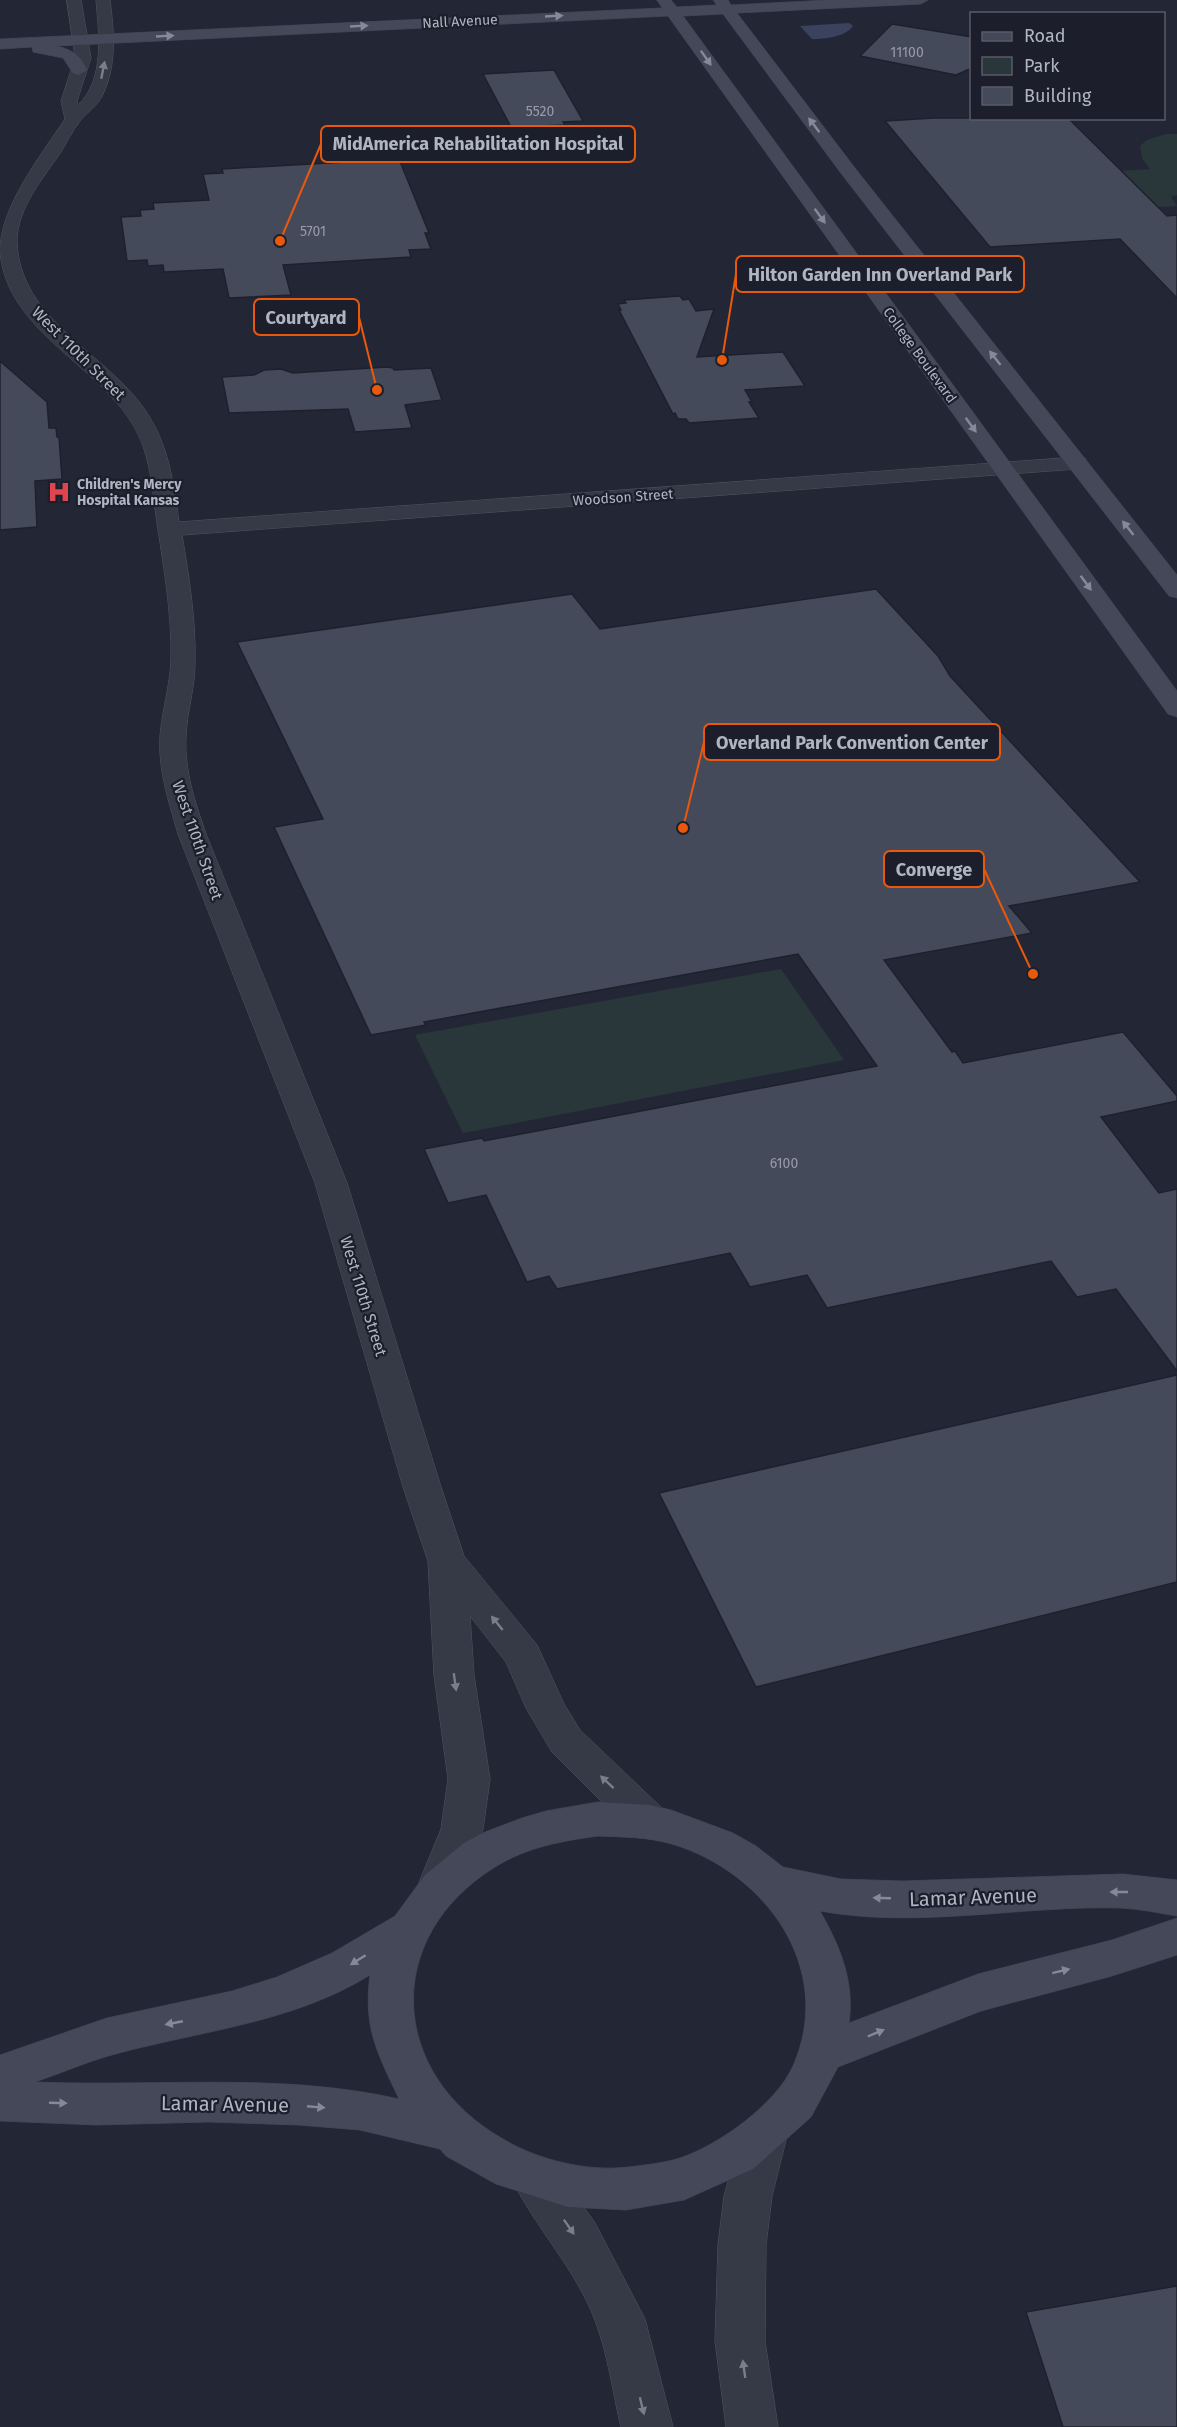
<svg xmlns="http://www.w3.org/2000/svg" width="1177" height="2427" font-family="'Fira Sans',sans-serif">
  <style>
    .green { fill: #29373b }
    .water { fill: #3a425d }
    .building { fill: #454a5a; stroke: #1e212d; stroke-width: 1.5 }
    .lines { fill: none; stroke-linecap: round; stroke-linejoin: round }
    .street-casing { stroke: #515461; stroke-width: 1 }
    .secondary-casing { stroke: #404350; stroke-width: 1 }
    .street { fill: #363a46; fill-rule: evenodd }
    .secondary { fill: #454859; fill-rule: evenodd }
    .oneway { fill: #868999 }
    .oneway2 { fill: #7a7d8b }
    .labels { text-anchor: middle; stroke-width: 4.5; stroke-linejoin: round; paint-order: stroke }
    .far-street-label { font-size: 14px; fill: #b1b4c3; stroke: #1c1f2b }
    .number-label { font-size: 14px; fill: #969aa9 }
    .far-poi-label { font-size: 14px; font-weight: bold; fill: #b1b4c3; stroke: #1c1f2b; text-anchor: start }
    .street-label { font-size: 16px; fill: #b1b4c3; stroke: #1c1f2b }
    .near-street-label { font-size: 20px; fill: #b1b4c3; stroke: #1c1f2b }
    .leader { fill: none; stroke: #e8590c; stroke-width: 2 }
    .callout-dot { fill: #e8590c; stroke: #1c1f2b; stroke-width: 2 }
    .callout { fill: #1c1f2b; stroke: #e8590c; stroke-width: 2 }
    .callout-label { font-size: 18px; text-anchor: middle; font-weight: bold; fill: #b1b4c3 }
  </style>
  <rect width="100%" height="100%" fill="#232735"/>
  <g class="green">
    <path d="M1166,134H1177V195L1171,197L1177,206L1157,207L1121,171L1150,169L1142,158L1140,146L1147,140Z"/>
    <path d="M781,969L844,1060L463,1133L415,1035Z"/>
  </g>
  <path class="water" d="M849,23L853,26C845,37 825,39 812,39L800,26Z"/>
  <g class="building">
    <path d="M892,24L972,37V68L956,75L860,56Z"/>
    <path d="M554,70L583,121L563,122L565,125L511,127L483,74Z"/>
    <path d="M934,118H1068L1167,216L1177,215V298L1120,239L990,247L885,121Z"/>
    <path d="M399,159L429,233H425L431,249L409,250L411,257L283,265L291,295L229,298L223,269L164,272L163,265L148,266L147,260L127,261L121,217L141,216L140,210L154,209L153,203L209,200L203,174L223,173L222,169Z"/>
    <path d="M680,296L683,300L689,299L696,311L714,309L697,357L783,352L805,386L745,390L752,402H749L759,418L689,423L686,419H678L675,413L673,414L619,310H621L618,304L626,303L624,300Z"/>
    <path d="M0,361L47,402L49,428H56L57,437H59L62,479L35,481L37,527L0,530Z"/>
    <path d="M387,367L393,368L394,370L431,368L442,400L405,405L412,428L355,432L348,409L229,413L222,377L254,375L264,370L281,369L293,373Z"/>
    <path d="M876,589L938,656L950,676L1140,882L1009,906L1032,933L884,960L952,1052L955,1051L963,1063L1123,1032L1177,1096V1101L1101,1117L1159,1193L1177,1189V1371L1116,1289L1077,1297L1051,1261L827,1308L807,1275L750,1287L730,1253L557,1289L549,1276L527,1282L486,1195L448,1203L424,1149L482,1138L484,1141L877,1066L798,954L424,1022L426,1025L371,1035L274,827L323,819L237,642L572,594L600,629Z"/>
    <path d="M1177,1375V1582L756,1687L659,1493Z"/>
    <path d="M1177,2286V2427H1063L1026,2312Z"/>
  </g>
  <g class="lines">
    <g class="street-casing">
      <g id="street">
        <path d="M67,0H81L91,58L77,101L78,105C105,80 99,33 96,0H110C114,31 117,65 103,94C98,106 87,112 80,121C72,131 67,142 61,152C44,177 17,208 17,241C19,320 105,352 145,410C169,445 173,481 179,522L1077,457L1085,458L1088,463L1085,468L1077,469L182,535C189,577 196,620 195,663C195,688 187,711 186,736C184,770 195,802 206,834L347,1183L441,1487L464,1556L537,1645L564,1704L580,1730L664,1810L670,1822L664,1834L649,1839L634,1834L552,1752L526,1708L506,1662L470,1616L474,1675L490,1779L483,1829L455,1897L440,1902L425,1897L418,1885L441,1829L448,1779L434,1675L428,1561L403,1487L315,1183L178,834C169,802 158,770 160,736C162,711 170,686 171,660C172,611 163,564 156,516C153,493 151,470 144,449C118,369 7,340 0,251C0,207 41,155 65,119L61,101L75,58Z"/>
        <path d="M764,2115L781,2121L787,2136L772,2196L766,2245L765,2341L778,2427H726L715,2341L718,2245L724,2196L741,2136L747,2121Z"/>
        <path d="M536,2158L553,2164L595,2223L645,2319L673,2427H621C613,2394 608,2355 596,2323C577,2270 535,2228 512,2179L519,2164Z"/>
      </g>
    </g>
    <g class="secondary-casing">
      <g id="secondary">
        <path d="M657,0H671L677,7L717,5L713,0H728L731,5L829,0H928L921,4L737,13L855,168L1177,575V598L1169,596L843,176L723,14L683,16L1177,691V717L1168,714L668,16L56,46C71,49 81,55 87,70L79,75L73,73L63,58L33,52L32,47L0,49V39L662,8Z"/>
        <path d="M598,1802L649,1805L671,1810L733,1833L756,1846L783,1867L841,1879L902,1881L1123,1874L1177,1880V1916C1159,1913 1140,1909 1122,1908C1022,1905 919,1929 820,1911C840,1946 855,1982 849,2023L978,1974L1112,1940L1177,1918V1955L1112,1976L981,2011L838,2067L811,2117L753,2169L684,2200L626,2210L568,2207L496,2184L446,2156L440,2149L360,2130L298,2125L208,2122L96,2125L0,2121V2055L107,2018L232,1991L277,1977L332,1953L395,1916L425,1875L464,1843L485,1832L522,1818L546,1811ZM598,1836C623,1837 648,1837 672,1844C765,1872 836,1968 793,2066C776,2104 719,2145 680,2158C665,2163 645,2165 629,2167C588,2172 538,2160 503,2139C389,2074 381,1938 495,1867C527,1847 562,1841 598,1836ZM370,1975C363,2028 377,2052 399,2099C280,2072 156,2087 35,2082C59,2074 84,2063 108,2056C197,2031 291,2024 370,1975Z"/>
      </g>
    </g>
    <use href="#street" class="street"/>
    <use href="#secondary" class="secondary"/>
  </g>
  <defs><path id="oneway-solid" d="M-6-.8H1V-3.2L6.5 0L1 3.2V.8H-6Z" transform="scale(1.5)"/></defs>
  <g class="oneway">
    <use href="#oneway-solid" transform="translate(554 16) rotate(-3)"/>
    <use href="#oneway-solid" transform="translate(359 26) rotate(-3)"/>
    <use href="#oneway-solid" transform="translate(165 36) rotate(-3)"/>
    <use href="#oneway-solid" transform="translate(706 58) rotate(55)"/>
    <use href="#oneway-solid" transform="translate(814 125) rotate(-127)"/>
    <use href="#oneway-solid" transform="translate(820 216) rotate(54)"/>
    <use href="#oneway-solid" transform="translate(995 358) rotate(-128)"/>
    <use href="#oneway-solid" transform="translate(971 425) rotate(54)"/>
    <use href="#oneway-solid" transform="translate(1128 528) rotate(-128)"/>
    <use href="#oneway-solid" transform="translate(1086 583) rotate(54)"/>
    <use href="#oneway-solid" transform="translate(1119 1892) rotate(-180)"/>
    <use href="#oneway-solid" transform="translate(882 1898) rotate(-178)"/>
    <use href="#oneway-solid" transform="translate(358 1960) rotate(148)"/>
    <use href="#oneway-solid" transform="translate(1061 1971) rotate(-14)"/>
    <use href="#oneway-solid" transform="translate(174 2023) rotate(169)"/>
    <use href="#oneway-solid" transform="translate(876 2033) rotate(-23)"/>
    <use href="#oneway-solid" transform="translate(58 2103) rotate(2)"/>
    <use href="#oneway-solid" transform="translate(316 2107) rotate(5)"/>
  </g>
  <g class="oneway2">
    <use href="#oneway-solid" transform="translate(103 70) rotate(-79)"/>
    <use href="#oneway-solid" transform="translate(497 1623) rotate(-129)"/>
    <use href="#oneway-solid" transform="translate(455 1682) rotate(82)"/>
    <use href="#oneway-solid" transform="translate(607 1782) rotate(-137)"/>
    <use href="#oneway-solid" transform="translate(569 2227) rotate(55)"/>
    <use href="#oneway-solid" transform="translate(744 2369) rotate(-98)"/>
    <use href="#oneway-solid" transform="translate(642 2406) rotate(76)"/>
  </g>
  <defs>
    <g id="hospital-bare" transform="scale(1.8)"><path d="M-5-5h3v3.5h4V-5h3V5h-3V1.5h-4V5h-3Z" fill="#e0444e" stroke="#1c1f2b" stroke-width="2.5" paint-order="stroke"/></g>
  </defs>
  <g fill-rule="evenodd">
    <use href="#hospital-bare" x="59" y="492"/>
  </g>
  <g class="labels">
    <g class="far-street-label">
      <text transform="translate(460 21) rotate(-3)" y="5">Nall Avenue</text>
      <text transform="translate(920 355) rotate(54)" y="5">College Boulevard</text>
      <text transform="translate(623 497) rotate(-4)" y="5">Woodson Street</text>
    </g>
    <g class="number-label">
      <text x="907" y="57">11100</text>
      <text x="540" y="116">5520</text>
      <text x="313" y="236">5701</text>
      <text x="784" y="1168">6100</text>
    </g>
    <g class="far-poi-label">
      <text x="77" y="489">Children's Mercy<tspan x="77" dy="16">Hospital Kansas</tspan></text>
    </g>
    <g class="street-label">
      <text transform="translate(79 353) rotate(45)" y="6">West 110th Street</text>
      <text transform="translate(198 840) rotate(71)" y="6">West 110th Street</text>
      <text transform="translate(364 1296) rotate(73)" y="6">West 110th Street</text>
    </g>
    <g class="near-street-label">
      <text transform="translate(973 1897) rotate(-2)" y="7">Lamar Avenue</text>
      <text transform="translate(225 2104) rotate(1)" y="7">Lamar Avenue</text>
    </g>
  </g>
  <path class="leader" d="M280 241L321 144M722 360L736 274M377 390L359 317M683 828L704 742M1033 974L984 869"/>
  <g class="callout-dot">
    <circle cx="280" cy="241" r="6"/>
    <circle cx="722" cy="360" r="6"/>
    <circle cx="377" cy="390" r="6"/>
    <circle cx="683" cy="828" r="6"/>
    <circle cx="1033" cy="974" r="6"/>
  </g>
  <g class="callout">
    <rect x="321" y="126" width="314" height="36" rx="6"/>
    <rect x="736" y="256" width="288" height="36" rx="6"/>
    <rect x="254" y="299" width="105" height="36" rx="6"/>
    <rect x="704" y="724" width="296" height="36" rx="6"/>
    <rect x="884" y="851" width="100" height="36" rx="6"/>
  </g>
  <g class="callout-label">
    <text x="478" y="150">MidAmerica Rehabilitation Hospital</text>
    <text x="880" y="281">Hilton Garden Inn Overland Park</text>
    <text x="306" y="324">Courtyard</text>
    <text x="852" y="749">Overland Park Convention Center</text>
    <text x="934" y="876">Converge</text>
  </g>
  <rect x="970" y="12" width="195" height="108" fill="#1c1f2b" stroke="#585b68" stroke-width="1.5"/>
  <rect x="982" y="32" width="30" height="9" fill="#454859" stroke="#585b68" stroke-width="1.5"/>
  <text x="1024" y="42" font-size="18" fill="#b1b4c3">Road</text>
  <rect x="982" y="57" width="30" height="18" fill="#29373b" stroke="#585b68" stroke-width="1.5"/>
  <text x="1024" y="72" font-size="18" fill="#b1b4c3">Park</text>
  <rect x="982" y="87" width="30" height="18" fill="#454a5a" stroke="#585b68" stroke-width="1.5"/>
  <text x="1024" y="102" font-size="18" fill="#b1b4c3">Building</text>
</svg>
